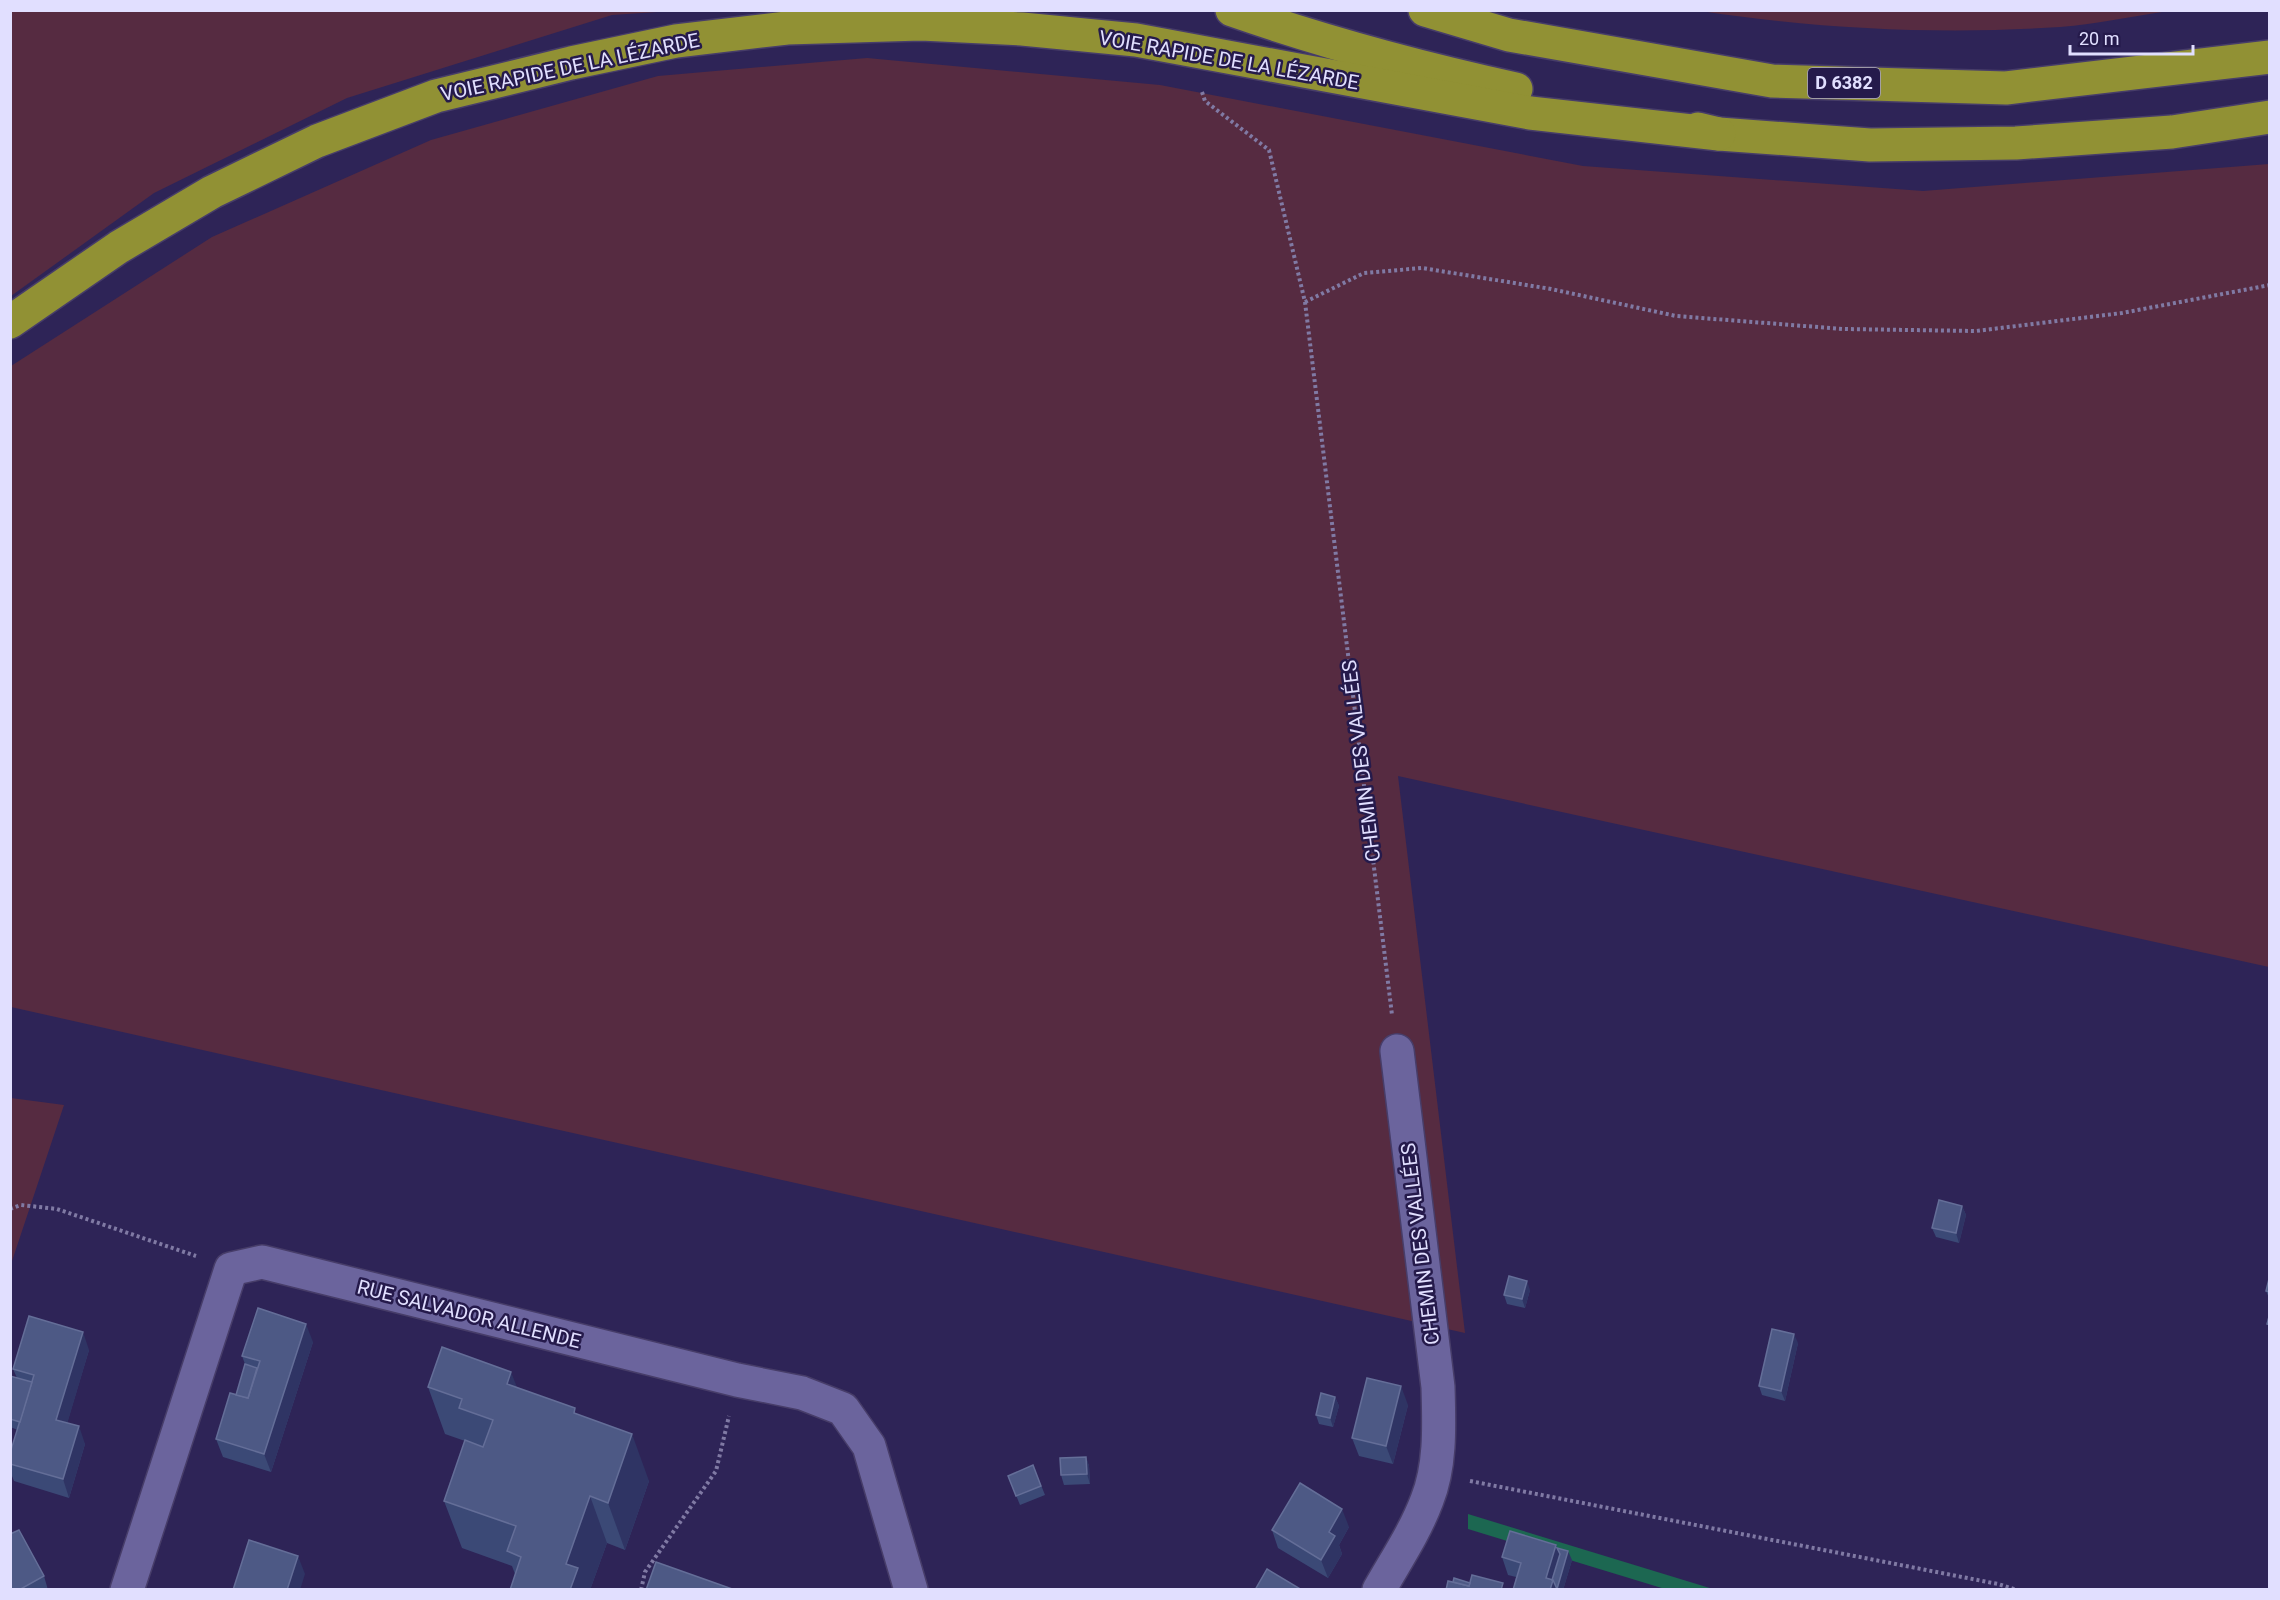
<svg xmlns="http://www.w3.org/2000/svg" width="2280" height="1600" font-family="Roboto,sans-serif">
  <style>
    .green { fill: #562b41 }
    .water { fill: #1c6751 }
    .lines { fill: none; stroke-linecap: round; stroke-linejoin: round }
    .street-casing { stroke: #473d69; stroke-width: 36 }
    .highway-casing { stroke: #473d69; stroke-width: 36 }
    .path { stroke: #807aa4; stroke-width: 4; stroke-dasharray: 3 3; stroke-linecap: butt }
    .street { stroke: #6b649d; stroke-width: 33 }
    .highway { stroke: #919134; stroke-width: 33 }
    .wall { fill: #3b4976 }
    .shaded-wall { fill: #2f3464 }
    .building { fill: #4d5985; stroke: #646e98; stroke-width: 1.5 }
    .labels { text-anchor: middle; stroke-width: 5; stroke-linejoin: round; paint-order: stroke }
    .shield { fill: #251a4b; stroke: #a9a4c9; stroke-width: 1.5 }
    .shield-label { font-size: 18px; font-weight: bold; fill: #e1dfff }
    .street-label { font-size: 20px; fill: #e1dfff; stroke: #251a4b }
  </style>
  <rect width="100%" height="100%" fill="#2e2457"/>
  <g class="green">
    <path d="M11,10H672V11L612,15L347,98L154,193L11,296Z"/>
    <path d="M1701,11H2169C2133,16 2097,24 2060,27C1941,35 1819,29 1701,11Z"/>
    <path d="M867,58L1160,85L1583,166L1923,191L2269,164V967L1398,776L1465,1333L11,1007V366L212,237L431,140L658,76Z"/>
    <path d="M11,1098L64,1105L11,1264L10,1098Z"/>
  </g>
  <path class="water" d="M1468,1514L1713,1589H1665L1468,1529Z"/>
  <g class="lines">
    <g class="street-casing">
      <g id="street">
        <path d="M127,1590L231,1269L262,1262L737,1380L802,1393L843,1409L869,1446L911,1590"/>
        <path d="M1379,1590C1396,1560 1415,1532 1427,1500C1441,1465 1439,1424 1438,1387L1397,1051"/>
      </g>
    </g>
    <g class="highway-casing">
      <g id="highway">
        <path d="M1232,10C1324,42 1420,68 1516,89"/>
        <path d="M1425,10L1509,35L1772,81L2006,88L2270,57"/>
        <path d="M1698,129L1719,134L1870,145L2016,143L2172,132L2270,117"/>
        <path d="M10,322L119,247L212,192L317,141L436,96L571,63L676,41L787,28L921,24L1022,29L1136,40L1530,113L1719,134"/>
      </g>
    </g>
    <g class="path">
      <path d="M1202,92L1205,101L1269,150L1305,302L1392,1015"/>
      <path d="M1305,302L1364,273L1422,268L1551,289L1676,316L1843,329L1976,331L2122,313L2270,285"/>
      <path d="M10,1209L21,1205L57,1209L196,1256"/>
      <path d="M1470,1481L1998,1584L2017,1590"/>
      <path d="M641,1590L645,1572L716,1471L729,1416"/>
    </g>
    <use href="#street" class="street"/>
    <use href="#highway" class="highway"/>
  </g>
  <g class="wall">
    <path d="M1962,1206L1966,1215L1959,1243L1936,1237L1932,1228Z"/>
    <path d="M2270,1275V1300L2266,1291Z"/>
    <path d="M1530,1290L1525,1308L1507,1304L1504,1295Z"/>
    <path d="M313,1342L271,1472L223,1457L216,1439L236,1395L245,1364L242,1356Z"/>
    <path d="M1798,1343L1785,1401L1762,1395L1759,1386Z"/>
    <path d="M89,1350L67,1423L85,1444L69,1498L14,1481L10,1471V1453L18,1430L10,1427V1376L17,1378L13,1369Z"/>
    <path d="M428,1387L517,1388L577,1414L649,1481L625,1550L607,1543L590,1590H510L515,1574L512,1566L462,1548L444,1501L465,1441L445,1434Z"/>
    <path d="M1335,1397L1339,1406L1333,1427L1319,1424L1316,1415Z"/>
    <path d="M1408,1405L1393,1464L1359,1456L1352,1438Z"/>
    <path d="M1086,1457L1089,1466L1090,1484L1064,1485L1061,1475Z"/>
    <path d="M1033,1465L1045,1495L1020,1505L1008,1476Z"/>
    <path d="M1349,1527L1339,1545L1342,1554L1328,1578L1278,1548L1272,1530Z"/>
    <path d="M1556,1545L1557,1548L1572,1560L1563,1590H1513L1516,1577L1508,1575L1502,1557Z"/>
    <path d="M44,1576L48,1590H10Z"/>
  </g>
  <g class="shaded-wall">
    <path d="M1962,1206L1966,1215L1959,1243L1956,1233Z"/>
    <path d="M1527,1281L1530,1290L1525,1308L1522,1299Z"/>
    <path d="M306,1324L313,1342L271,1472L264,1454Z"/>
    <path d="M83,1332L89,1350L63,1438L56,1420Z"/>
    <path d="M1794,1334L1798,1343L1785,1401L1781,1391Z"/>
    <path d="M511,1372L529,1418L507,1384Z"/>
    <path d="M1401,1386L1408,1405L1393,1464L1386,1446Z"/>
    <path d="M1335,1397L1339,1406L1333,1427L1330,1418Z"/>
    <path d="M79,1426L85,1444L69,1498L63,1479Z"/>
    <path d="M632,1434L649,1481L625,1550L608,1503Z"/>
    <path d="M1086,1457L1089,1466L1090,1484L1087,1474Z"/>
    <path d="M590,1496L607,1543L590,1590H570L566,1564Z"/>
    <path d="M1342,1509L1349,1527L1339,1545L1342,1554L1328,1578L1321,1560L1329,1532Z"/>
    <path d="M1556,1545L1563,1563L1568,1551L1572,1560L1563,1590H1550L1546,1578Z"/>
    <path d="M298,1556L305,1574L300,1590H287Z"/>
  </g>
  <g class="building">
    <path d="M1939,1200L1962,1206L1956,1233L1932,1228Z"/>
    <path d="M2270,1275V1292L2266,1291Z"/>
    <path d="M1509,1276L1527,1281L1522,1299L1504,1295Z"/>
    <path d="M258,1308L306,1324L264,1454L216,1439L230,1393L248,1398L260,1361L242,1356Z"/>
    <path d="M2270,1313V1325L2267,1324Z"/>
    <path d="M29,1316L83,1332L56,1420L79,1426L63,1479L10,1464V1453L34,1375L13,1369Z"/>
    <path d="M1772,1329L1794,1334L1781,1391L1759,1386Z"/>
    <path d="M442,1347L511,1372L507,1384L575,1408L574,1413L632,1434L608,1503L590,1496L566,1564L578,1568L570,1590H510L521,1557L507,1551L516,1526L444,1501L465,1440L483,1447L493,1420L459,1408L462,1399L428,1387Z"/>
    <path d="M245,1364L257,1368L248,1398L236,1395Z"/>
    <path d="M10,1376L32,1382L20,1422L10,1419Z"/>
    <path d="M1367,1378L1401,1386L1386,1446L1352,1438Z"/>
    <path d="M1321,1393L1335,1397L1330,1418L1316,1415Z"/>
    <path d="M1086,1457L1087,1474L1061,1475L1060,1458Z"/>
    <path d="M1033,1465L1041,1486L1016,1496L1008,1476Z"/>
    <path d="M1300,1483L1342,1509L1329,1532L1335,1536L1321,1560L1272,1530Z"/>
    <path d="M19,1530L44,1576L19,1590H10V1534Z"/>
    <path d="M1510,1531L1556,1545L1546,1578L1553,1580L1550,1590H1513L1521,1563L1502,1557Z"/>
    <path d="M249,1540L298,1556L287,1590H233Z"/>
    <path d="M1557,1548L1568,1551L1557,1589L1553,1580H1552L1560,1554Z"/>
    <path d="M656,1562L735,1590H646Z"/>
    <path d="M1267,1569L1302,1590H1255Z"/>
    <path d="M1472,1575L1503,1583L1501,1590H1446L1448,1581L1469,1586Z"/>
    <path d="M1454,1578L1470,1583L1469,1586L1453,1582Z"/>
  </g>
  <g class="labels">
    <rect class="shield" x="1808" y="68" width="72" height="30" rx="4.5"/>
    <g class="shield-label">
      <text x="1844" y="89">D 6382</text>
    </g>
    <g class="street-label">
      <text transform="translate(1229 60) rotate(10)" y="7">VOIE RAPIDE DE LA LÉZARDE</text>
      <text transform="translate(570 67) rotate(-12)" y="7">VOIE RAPIDE DE LA LÉZARDE</text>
      <text transform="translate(1361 761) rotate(-97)" y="7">CHEMIN DES VALLÉES</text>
      <text transform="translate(1420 1244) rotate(-97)" y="7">CHEMIN DES VALLÉES</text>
      <text transform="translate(469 1314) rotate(14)" y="7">RUE SALVADOR ALLENDE</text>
    </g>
  </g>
  <rect width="2280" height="1600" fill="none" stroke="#e1dfff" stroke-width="24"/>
  <path d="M2070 45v9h123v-9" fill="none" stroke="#e1dfff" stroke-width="3"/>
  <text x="2079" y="45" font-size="18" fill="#e1dfff" stroke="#251a4b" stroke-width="4.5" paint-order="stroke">20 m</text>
</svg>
